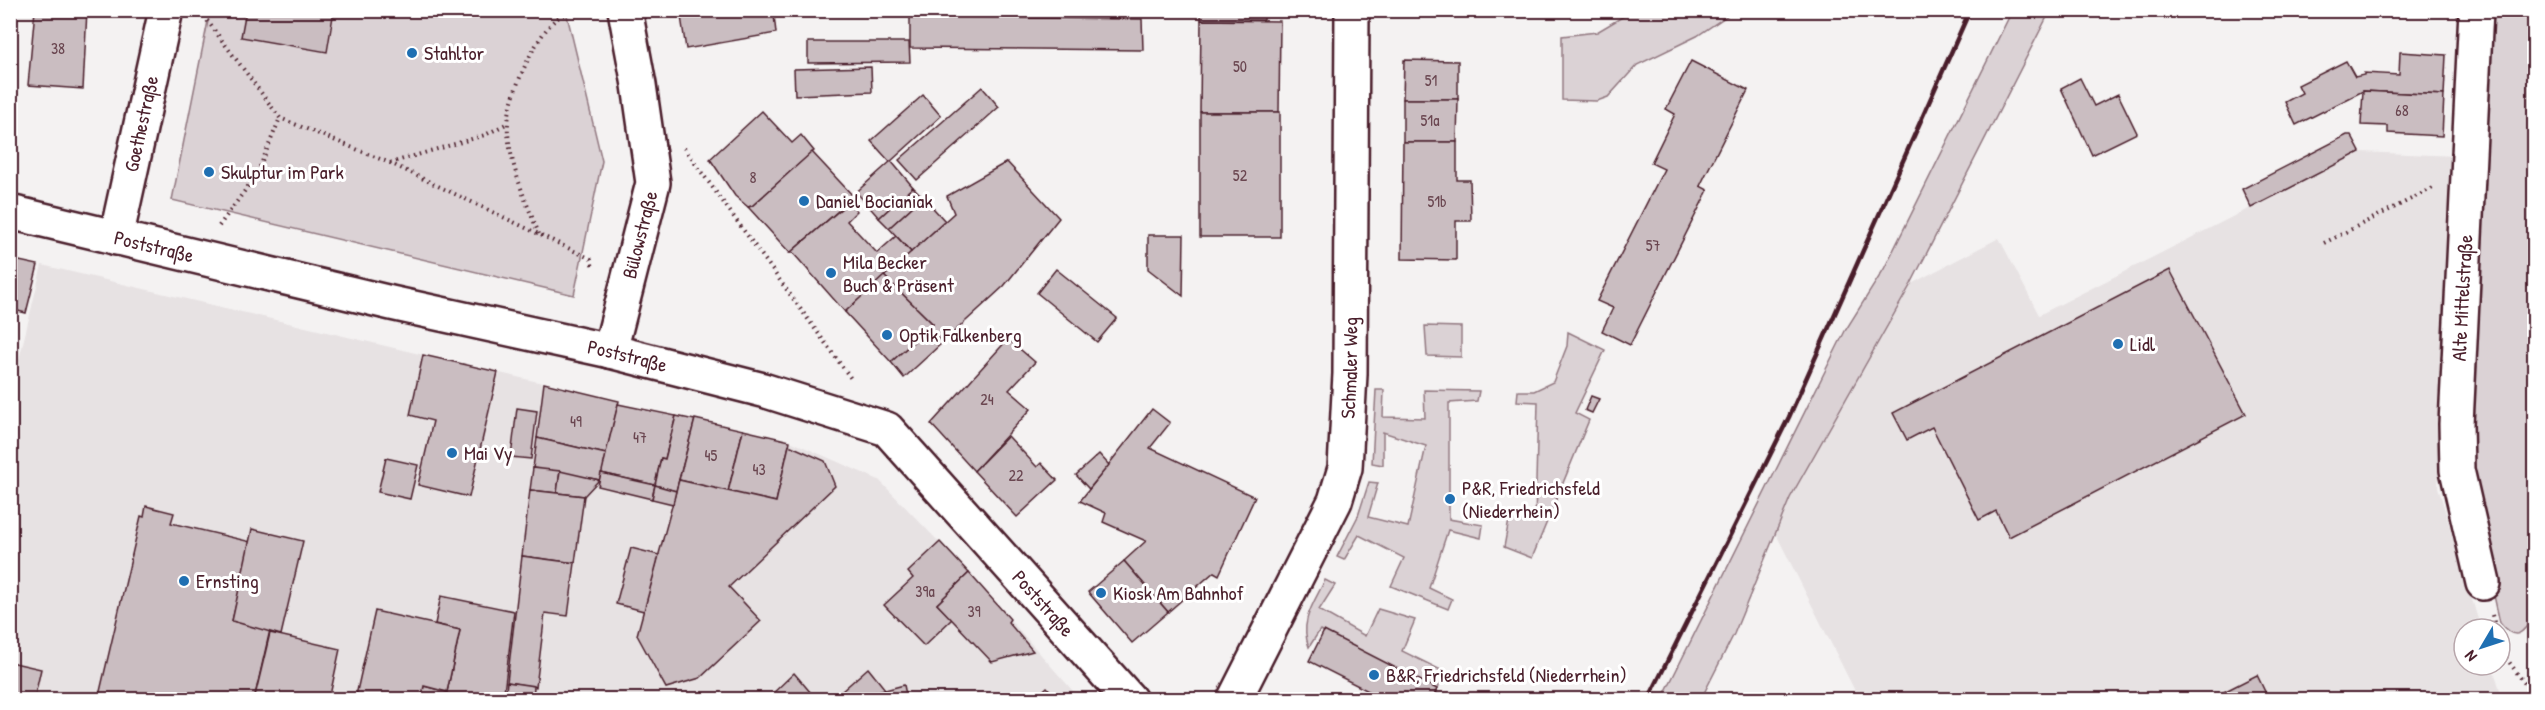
<svg xmlns="http://www.w3.org/2000/svg" width="2545" height="710" font-family="'Patrick Hand',sans-serif">
  <style>
    .built { fill: #e7e2e3 }
    .green { fill: #dbd2d5; stroke: #927880; stroke-width: 1.5 }
    .building { fill: #cabdc1; stroke: #4a1f2b; stroke-width: 1.5 }
    .lines { fill: none; stroke-linecap: round; stroke-linejoin: round }
    .street-casing { stroke: #4a1f2b; stroke-width: 38 }
    .path { stroke: #4a1f2b; stroke-width: 4; stroke-dasharray: 1.5 4.5; stroke-linecap: butt }
    .street { stroke: #fff; stroke-width: 33 }
    .rail { stroke: #4a1f2b; stroke-width: 4.5 }
    .poi-dot { fill: #1f6fb2; stroke: #fff; stroke-width: 2 }
    .labels { text-anchor: middle; stroke-width: 6; stroke-linejoin: round; paint-order: stroke }
    .number-label { font-size: 16px; fill: #6a4650 }
    .poi-label { font-size: 20px; fill: #4a1f2b; stroke: #fff; text-anchor: start }
    .street-label { font-size: 20px; fill: #4a1f2b; stroke: #fff }
  </style>
  <rect width="100%" height="100%" fill="#f4f2f2"/>
  <filter id="ink" filterUnits="userSpaceOnUse"><feTurbulence type="fractalNoise" baseFrequency=".0167" numOctaves="2"/><feDisplacementMap in="SourceGraphic" scale="12" xChannelSelector="R" yChannelSelector="G"/><feConvolveMatrix kernelMatrix="1 2 1 2 8 2 1 2 1" color-interpolation-filters="sRGB"/></filter>
  <g filter="url(#ink)">
    <g class="built">
      <path d="M2360,152L2457,156L2438,487L2481,629H2464V665H2492L2503,699H1859L1776,534L1790,498L1911,284L1999,238L2039,315Z"/>
      <path d="M42,265L619,401L618,404L790,441L879,480L969,573L1080,699H11L10,371L16,372Z"/>
    </g>
    <g class="green">
      <path d="M1634,10L1734,11L1697,36L1637,65L1608,97L1597,101L1562,100V36L1597,32Z"/>
      <path d="M210,11H566L602,161L574,295L172,200Z"/>
      <path d="M2012,11H2050L1911,284L1790,498L1734,634L1701,699H1662L1845,331L1884,269Z"/>
      <path d="M2489,11H2534V616C2523,633 2516,643 2500,623L2468,476Z"/>
      <path d="M1425,326L1461,327V357L1427,356Z"/>
      <path d="M1568,332L1605,350L1575,413L1589,420L1532,558L1504,547L1509,520L1535,522L1538,402L1517,401L1518,391H1534L1553,382L1567,346Z"/>
      <path d="M1376,390H1384L1383,417L1425,418L1424,390L1479,391L1477,401L1449,403V519L1483,525L1481,538L1448,530L1429,588L1452,599L1448,609L1391,586L1404,558L1359,535L1344,560L1337,557L1358,516L1369,482L1378,483L1368,517L1408,527L1426,446L1383,432V465L1372,463Z"/>
      <path d="M1325,580L1335,585L1319,610L1365,636L1378,609L1415,620L1402,651L1447,673L1437,689L1320,630L1309,647C1299,621 1314,603 1325,580Z"/>
    </g>
    <g class="building">
      <path d="M35,10H87L83,89L28,85Z"/>
      <path d="M246,10H334L327,52L241,37Z"/>
      <path d="M680,10H796L797,11L774,15L776,33L686,49Z"/>
      <path d="M910,10H939L940,17L1142,19L1143,50L910,48Z"/>
      <rect x="1201" y="10" width="63" height="10"/>
      <path d="M1201,20L1280,21L1279,112H1200Z"/>
      <path d="M808,42H909L910,62L808,63Z"/>
      <path d="M2400,52L2446,55L2444,95L2363,91L2296,125L2285,102L2302,93L2298,85L2346,61L2355,77L2364,75V73L2399,75Z"/>
      <path d="M1404,60L1458,61V99H1403Z"/>
      <path d="M1691,61L1748,90L1700,186L1708,190L1630,345L1602,331L1613,308L1597,301L1664,169L1651,163L1675,114L1666,109Z"/>
      <path d="M871,67L872,92L795,95L794,69Z"/>
      <path d="M2080,78L2094,106L2118,94L2137,133L2092,155L2061,88Z"/>
      <path d="M982,87L999,107L917,180L899,160Z"/>
      <path d="M2363,91L2444,95L2442,136L2388,133V126L2361,125Z"/>
      <path d="M923,95L941,116L890,162L871,141Z"/>
      <path d="M1403,99H1458L1457,142H1403Z"/>
      <path d="M762,111L792,143L801,135L814,151L752,206L748,207L735,196L710,159Z"/>
      <rect x="1200" y="112" width="80" height="125"/>
      <path d="M2347,135H2351L2360,152L2251,208L2242,189Z"/>
      <path d="M1403,142H1457V180H1470L1471,221H1456V260L1402,259Z"/>
      <path d="M812,152L854,197L790,253L748,207L752,206Z"/>
      <path d="M891,161L913,187L879,218L858,194L852,196Z"/>
      <path d="M1007,162L1059,218L1004,286L942,343L929,328L933,324L884,276L954,213L947,196Z"/>
      <path d="M913,187L923,197L889,228L879,218Z"/>
      <path d="M923,197L945,221L911,252L889,228Z"/>
      <path d="M849,202L857,211L847,221L877,253L896,236L911,252L845,312L793,253H790Z"/>
      <path d="M1148,235H1184L1183,296L1148,269Z"/>
      <path d="M10,259L38,265L26,313L10,309Z"/>
      <path d="M1056,269L1117,318L1097,342L1037,293Z"/>
      <path d="M2170,270L2246,414L2009,537L1996,511L1979,520L1932,427L1907,440L1893,413Z"/>
      <path d="M884,276L933,324L891,362L845,312Z"/>
      <path d="M929,328L942,343L904,378L891,362Z"/>
      <path d="M1008,339L1035,362L1009,390L1031,409L974,471L931,424Z"/>
      <path d="M423,355L498,372L469,497L418,485L433,421L410,415Z"/>
      <path d="M544,383L619,401L606,454L537,438Z"/>
      <path d="M1591,396L1599,399L1592,413L1585,410Z"/>
      <path d="M618,404L676,416L665,459L661,458L655,485L601,473Z"/>
      <path d="M517,408L537,411L531,459L511,457Z"/>
      <path d="M1152,409L1170,423L1150,448L1255,497L1219,575L1214,572L1168,612L1124,561L1146,541L1103,522L1106,513L1080,501Z"/>
      <path d="M676,416L695,420L676,491L655,485L661,458L665,459Z"/>
      <path d="M695,419L743,430L728,492L679,480Z"/>
      <path d="M743,430L790,441L776,502L728,492Z"/>
      <path d="M1008,436L1037,467L1041,463L1057,480L1017,517L974,471Z"/>
      <path d="M537,438L606,454L600,480L533,468Z"/>
      <path d="M789,445L825,461L835,486L729,587L761,621L700,678L666,688L637,635L679,480L776,502Z"/>
      <path d="M1099,454L1109,465L1089,489L1076,475Z"/>
      <path d="M386,458L418,465L410,499L378,492Z"/>
      <path d="M533,468L560,471L557,493L530,490Z"/>
      <path d="M560,471L599,480L584,496L557,493Z"/>
      <path d="M601,473L655,485L652,499L598,486Z"/>
      <path d="M655,485L676,491L673,504L652,499Z"/>
      <path d="M530,490L584,496L575,563L522,556Z"/>
      <path d="M146,506L174,513L171,523L251,542L232,621L270,630L254,700H98L141,516L144,517Z"/>
      <path d="M252,529L303,541L281,635L232,621Z"/>
      <path d="M940,542L969,573L937,604L952,619L924,646L884,605L913,578L908,572Z"/>
      <path d="M631,548L659,555L644,611L616,604Z"/>
      <path d="M522,556L575,563L568,616L545,613L536,687L507,682Z"/>
      <path d="M1124,561L1168,612L1132,643L1088,592Z"/>
      <path d="M969,573L1010,619L1008,622L1033,651L992,662L937,604Z"/>
      <path d="M441,596L514,611L503,700H421L424,686L447,692L460,630L435,624Z"/>
      <path d="M375,611L460,630L447,692L424,686L421,700H355Z"/>
      <path d="M1324,631L1437,689L1432,700H1386L1309,661Z"/>
      <path d="M270,633L340,649L329,700H254Z"/>
      <path d="M10,662L41,669L34,700H10Z"/>
      <path d="M868,668L885,689L846,700H832Z"/>
      <path d="M794,673L817,700H771L769,697Z"/>
      <path d="M2257,675L2269,700H2208Z"/>
      <path d="M507,682L534,686L533,700H505Z"/>
      <path d="M904,685L907,700H888L885,690Z"/>
      <path d="M1047,687L1058,700H1033Z"/>
      <path d="M885,690L888,700H851Z"/>
    </g>
    <g class="lines">
      <g class="street-casing">
        <g id="street">
          <path d="M2476,10L2456,424L2457,470L2483,583"/>
          <path id="s1" d="M10,212L391,303L610,351L763,390L887,429L1130,700"/>
          <path id="s2" d="M116,238L166,10"/>
          <path id="s3" d="M610,351L653,183L639,85L625,10"/>
          <path id="s4" d="M1234,700L1335,501L1345,468L1350,374L1352,10"/>
        </g>
      </g>
      <g class="path">
        <path d="M200,11L280,118L390,163L591,259L593,268"/>
        <path d="M684,148L852,380"/>
        <path d="M390,163L485,135L508,123"/>
        <path d="M219,226L257,174L280,118"/>
        <path d="M539,234C526,202 511,168 508,133C505,102 533,40 555,20C562,14 573,13 581,10"/>
        <path d="M2324,243L2433,188"/>
        <path d="M2492,615L2496,629"/>
        <path d="M2500,641L2504,655L2534,696"/>
      </g>
      <use href="#street" class="street"/>
      <path class="rail" d="M1648,700L1789,417L1970,10"/>
    </g>
  </g>
  <g class="poi-dot">
    <circle cx="412" cy="53" r="6"/>
    <circle cx="209" cy="172" r="6"/>
    <circle cx="804" cy="201" r="6"/>
    <circle cx="831" cy="273" r="6"/>
    <circle cx="887" cy="335" r="6"/>
    <circle cx="2118" cy="344" r="6"/>
    <circle cx="452" cy="453" r="6"/>
    <circle cx="1450" cy="499" r="6"/>
    <circle cx="184" cy="581" r="6"/>
    <circle cx="1101" cy="593" r="6"/>
    <circle cx="1374" cy="675" r="6"/>
  </g>
  <g class="labels">
    <g class="number-label">
      <text x="58" y="54">38</text>
      <text x="1240" y="72">50</text>
      <text x="1431" y="86">51</text>
      <text x="2402" y="116">68</text>
      <text x="1430" y="126">51a</text>
      <text x="1240" y="181">52</text>
      <text x="753" y="183">8</text>
      <text x="1437" y="207">51b</text>
      <text x="1653" y="251">57</text>
      <text x="987" y="405">24</text>
      <text x="576" y="427">49</text>
      <text x="640" y="443">47</text>
      <text x="711" y="461">45</text>
      <text x="759" y="475">43</text>
      <text x="1016" y="481">22</text>
      <text x="925" y="597">39a</text>
      <text x="974" y="617">39</text>
    </g>
    <g class="poi-label">
      <text x="424" y="60">Stahltor</text>
      <text x="221" y="179">Skulptur im Park</text>
      <text x="816" y="208">Daniel Bocianiak</text>
      <text x="843" y="269">Mila Becker<tspan x="843" dy="23">Buch &amp; Präsent</tspan></text>
      <text x="899" y="342">Optik Falkenberg</text>
      <text x="2130" y="351">Lidl</text>
      <text x="464" y="460">Mai Vy</text>
      <text x="1462" y="495">P&amp;R, Friedrichsfeld<tspan x="1462" dy="23">(Niederrhein)</tspan></text>
      <text x="196" y="588">Ernsting</text>
      <text x="1113" y="600">Kiosk Am Bahnhof</text>
      <text x="1386" y="682">B&amp;R, Friedrichsfeld (Niederrhein)</text>
    </g>
    <g class="street-label">
      <text dy="7" stroke="none"><textPath href="#s2" startOffset="117">Goethestraße</textPath></text>
      <text dy="7" stroke="none"><textPath href="#s3" startOffset="120">Bülowstraße</textPath></text>
      <text dy="7" stroke="none"><textPath href="#s1" startOffset="148">Poststraße</textPath></text>
      <text transform="translate(2462 298) rotate(-87)" y="7">Alte Mittelstraße</text>
      <text dy="7" stroke="none"><textPath href="#s1" startOffset="634">Poststraße</textPath></text>
      <text dy="7" stroke="none"><textPath href="#s4" startOffset="358">Schmaler Weg</textPath></text>
      <text dy="7" stroke="none"><textPath href="#s1" startOffset="1138">Poststraße</textPath></text>
    </g>
  </g>
  <rect width="2545" height="710" fill="none" stroke="#fff" stroke-width="36"/>
  <rect x="18" y="18" width="2509" height="674" fill="none" stroke="#4a1f2b" stroke-width="2" filter="url(#ink)"/>
  <g transform="translate(2482 647) rotate(231)"><circle r="28" fill="#ffffff" stroke="#b7a5aa" stroke-width="1.5"/>
  <path d="M0-4.5L10 22L0 15L-10 22Z" fill="#1f6fb2"/>
  <text y="-9" font-size="16" font-weight="bold" text-anchor="middle" fill="#4a1f2b">N</text>
  </g>
</svg>
